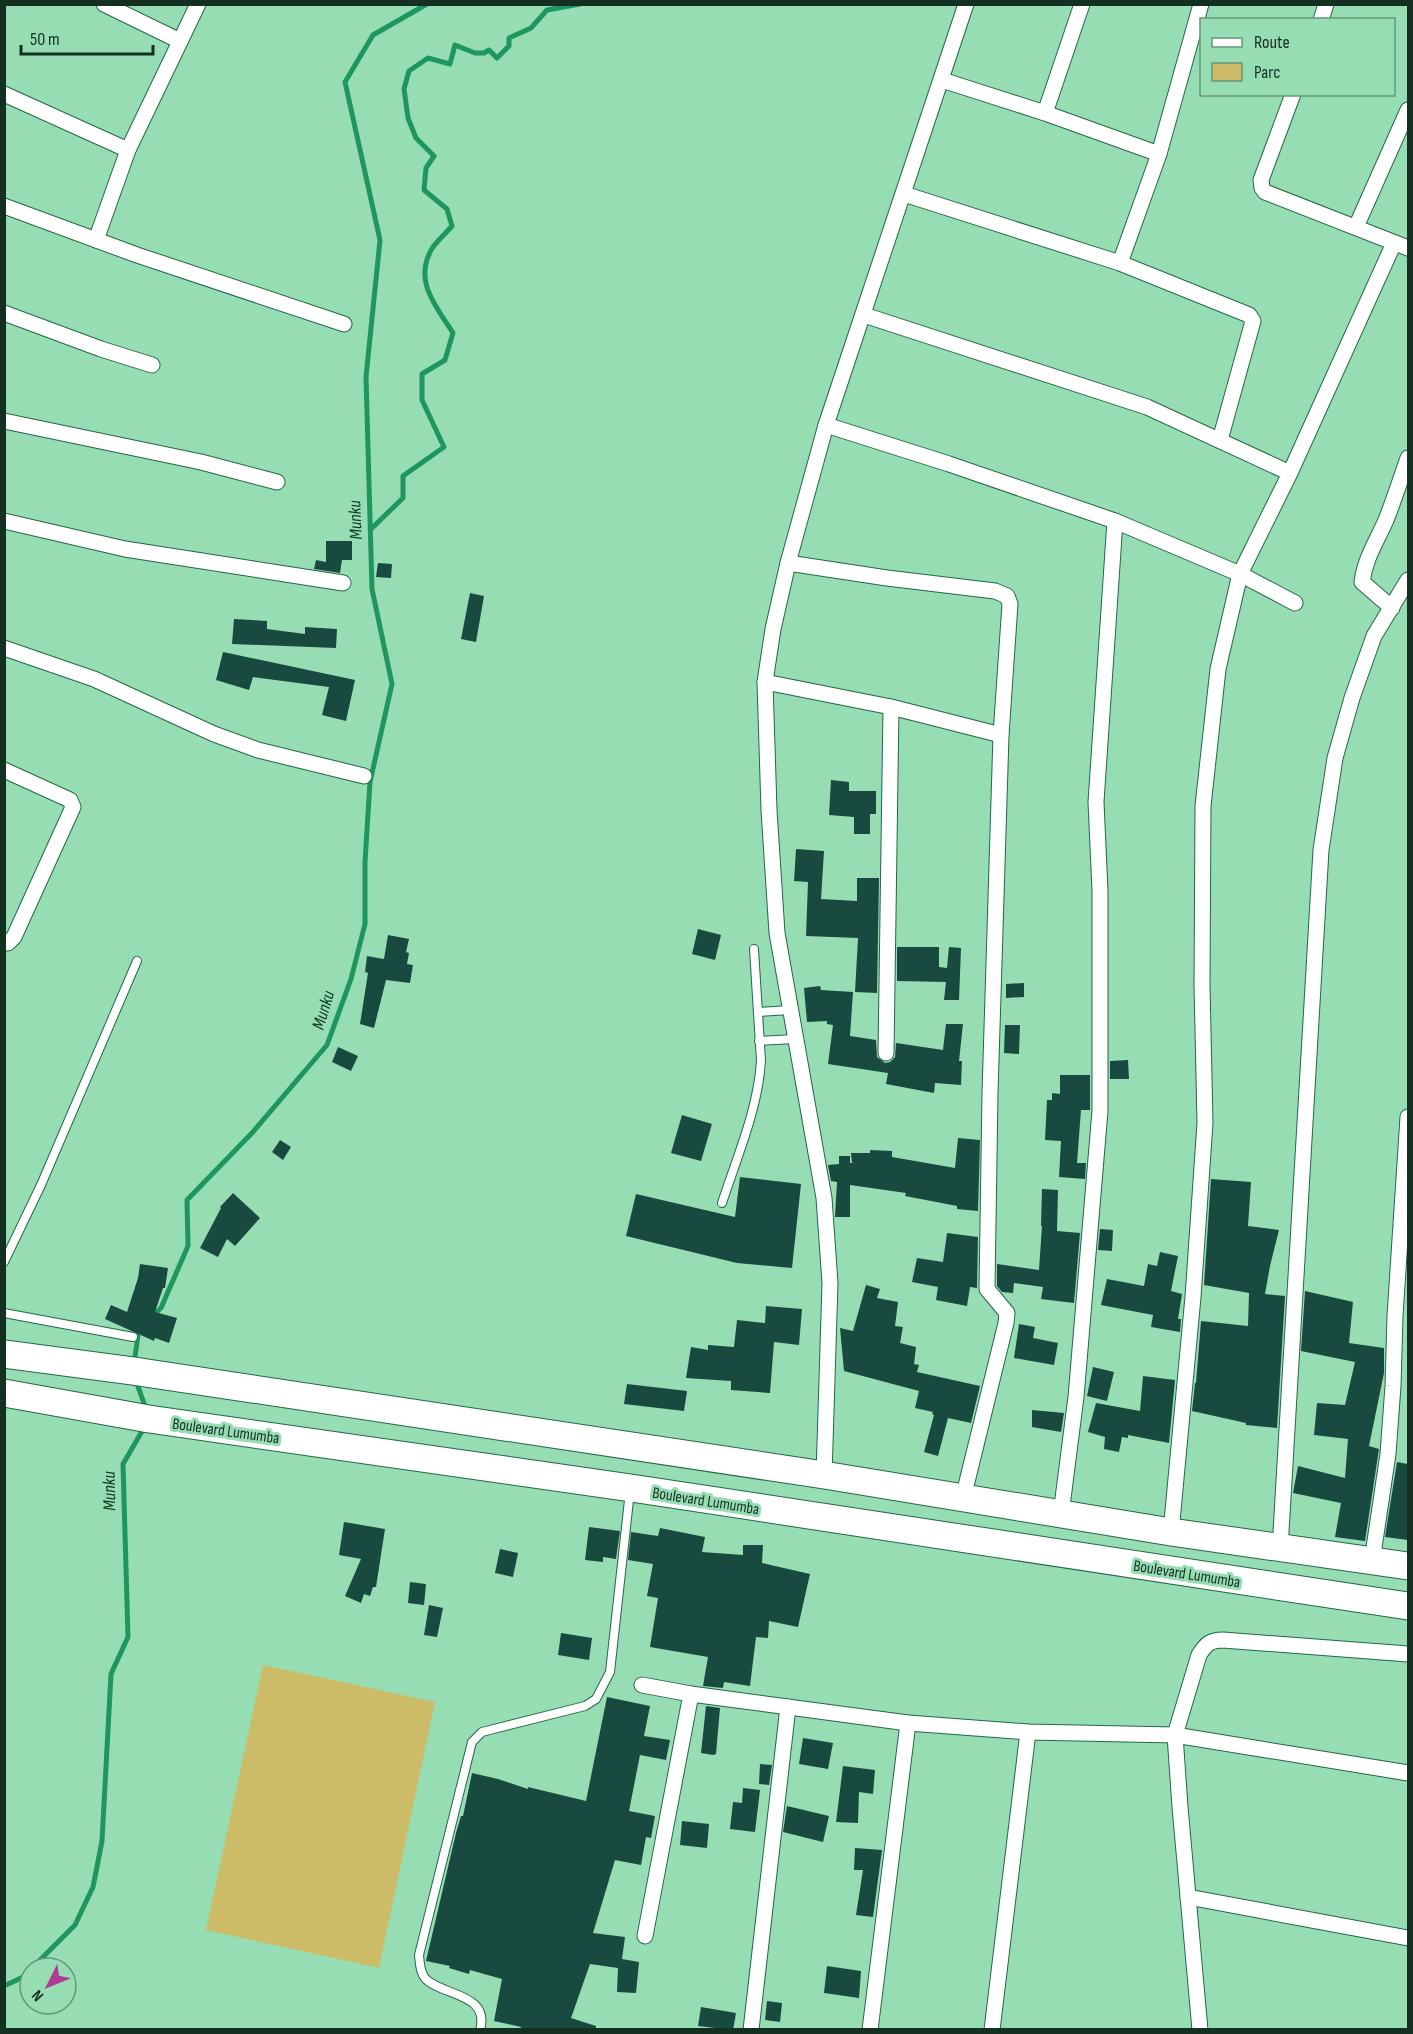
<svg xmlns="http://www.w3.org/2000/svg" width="1413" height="2034" font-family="'Sofia Sans Condensed',sans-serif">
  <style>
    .green { fill: #ccbb67 }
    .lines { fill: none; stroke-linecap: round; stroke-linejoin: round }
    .stream { stroke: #1f9660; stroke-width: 5 }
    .building { fill: #194a40 }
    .lane-casing { stroke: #216845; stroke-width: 10 }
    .street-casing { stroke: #216845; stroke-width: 17 }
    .highway-casing { stroke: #216845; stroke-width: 29 }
    .lane { stroke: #fff; stroke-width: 8 }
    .street { stroke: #fff; stroke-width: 15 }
    .highway { stroke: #fff; stroke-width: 27 }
    .labels { text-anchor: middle; stroke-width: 6; stroke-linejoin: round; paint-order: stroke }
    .street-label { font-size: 16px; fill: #143021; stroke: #97ddb4 }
    .water-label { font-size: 18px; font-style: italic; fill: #083821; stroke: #97ddb4 }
  </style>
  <rect width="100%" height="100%" fill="#97ddb4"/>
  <path class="green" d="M263,1665L435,1702L379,1968L206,1930Z"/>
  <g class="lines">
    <g class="stream">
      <path d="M371,529L403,498V476L444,447L422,400V374L445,360L453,333C436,306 412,280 433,247C438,240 446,233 452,226L447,209L424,190L426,168L434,156L416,138L408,118L404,89L409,71L428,58L450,64L455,45L475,53H484L489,50L497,58L509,46V38L531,28L547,10L580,4"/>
      <path d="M152,1316L161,1308L188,1246L187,1200L252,1133L327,1045L351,979L365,924V862L370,782L392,684L372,589L366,377L380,240L345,82L373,35L427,4"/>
      <path d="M134,1364L139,1328"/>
      <path d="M136,1381L146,1409"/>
      <path d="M32,1968L75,1925L93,1887L102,1841L111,1674L128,1637L123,1464L145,1426"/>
      <path d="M4,1986L23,1977L30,1970"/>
    </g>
  </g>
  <g class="building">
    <path d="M326,541H352V560H342L340,573L314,569L316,560L326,562Z"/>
    <path d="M378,563L392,564L391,578L376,577Z"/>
    <path d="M470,593L484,596L476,642L461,639Z"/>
    <path d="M234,619L267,621V629L305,634V627L337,629L336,648L232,644Z"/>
    <path d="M223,652L355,680L346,721L322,715L329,687L253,677L249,690L216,680Z"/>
    <path d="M831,780L849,782V791H876V814H870V834H854V817L829,815Z"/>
    <path d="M796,849L824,851L821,899L857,901V878H879L877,993L855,992L858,938L806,936L808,882L794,881Z"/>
    <path d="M698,929L721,935L715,960L692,954Z"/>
    <path d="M388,935L409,939L406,952L409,953L407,964L413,965L410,983L386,980L374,1028L360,1024L368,973L365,972L367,956L384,959Z"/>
    <path d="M897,947H939V967L947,968L949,947L961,948L959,1000H944L946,982L897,981Z"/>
    <path d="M1024,983V997L1006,998V984Z"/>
    <path d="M820,986L821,990L853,992L850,1036L876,1040L877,1057L885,1063L890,1062L895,1057L896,1043L943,1050L946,1024H963L959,1061H962L961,1085L935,1083L934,1093L886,1084L888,1073L828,1064L833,1025L827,1024V1021L807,1022L804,988Z"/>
    <path d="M1005,1025H1020L1019,1054L1004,1053Z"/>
    <path d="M338,1047L358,1056L351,1071L332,1062Z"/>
    <path d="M1128,1060L1129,1079H1110V1061Z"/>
    <path d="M1060,1075H1090V1110H1081L1077,1163H1086L1085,1179L1059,1177L1061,1141L1045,1140L1047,1100H1052V1093L1060,1094Z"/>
    <path d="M682,1115L712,1124L701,1161L671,1153Z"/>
    <path d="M958,1138L980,1140L978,1211L957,1209V1206L905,1196L906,1193L850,1185V1217H835L837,1182L831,1181L828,1165L839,1164V1156H850V1163H852L851,1153H870V1150L892,1151V1157L955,1168Z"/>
    <path d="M280,1140L291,1147L283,1160L272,1152Z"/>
    <path d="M740,1177L801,1184L792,1268L737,1263L626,1236L636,1194L735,1217Z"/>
    <path d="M1211,1179L1251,1182L1248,1226L1279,1230L1270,1266L1265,1294L1285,1296L1277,1428L1246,1425V1423L1192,1411L1195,1383H1196L1201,1321L1248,1326L1249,1293L1204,1285Z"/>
    <path d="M1042,1189L1058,1190L1057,1231L1080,1233L1074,1303L1041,1299L1043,1287L1014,1283L1013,1293L1002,1292L997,1286V1264L1039,1270L1042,1226H1041Z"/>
    <path d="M233,1193L260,1218L235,1246L227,1239L218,1257L200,1248L221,1208L220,1207Z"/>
    <path d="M1100,1229L1113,1230L1112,1251L1098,1250Z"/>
    <path d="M947,1233L978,1237L977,1288L970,1287L967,1306L936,1300L938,1287L912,1282L917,1258L943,1262Z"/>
    <path d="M1160,1252L1178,1256L1171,1291L1182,1294L1178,1319H1181L1180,1332L1151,1327L1153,1315L1101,1305L1107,1279L1144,1286L1148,1264L1157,1266Z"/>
    <path d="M140,1264L168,1268L165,1288H163L155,1312L177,1318L169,1343L155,1338L154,1341L105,1319L111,1305L127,1312L138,1278Z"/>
    <path d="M866,1285L880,1289L877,1298L898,1302L895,1326L903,1327L900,1343L916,1347L914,1364L919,1365L917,1372L980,1386L971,1423L948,1418L938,1456L924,1452L934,1415L932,1414L933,1412L915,1408L919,1391L844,1371L840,1328L853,1331Z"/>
    <path d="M1305,1291L1353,1302L1349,1343L1384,1348V1373L1369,1446L1379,1449L1365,1541L1335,1537L1341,1503L1293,1493L1298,1466L1345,1478L1348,1439L1314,1435L1317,1403L1345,1405L1355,1362L1301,1351Z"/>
    <path d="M766,1306L802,1309L799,1345L774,1342L770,1393L731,1390V1381L686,1378L691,1347L708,1350V1345L734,1347L737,1320L765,1323Z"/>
    <path d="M1019,1324L1035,1327L1033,1338L1058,1343L1054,1365L1014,1358Z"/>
    <path d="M1093,1367L1114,1372L1107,1401L1087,1396Z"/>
    <path d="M1143,1376L1175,1380L1169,1443L1128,1435V1438L1122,1437L1119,1452L1104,1449L1105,1437L1088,1432L1096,1403L1140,1411Z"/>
    <path d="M627,1384L687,1391L684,1411L624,1404Z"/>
    <path d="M1032,1410L1064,1413L1061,1432L1032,1427Z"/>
    <path d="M1397,1462L1408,1464V1540L1385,1537Z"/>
    <path d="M344,1522L385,1529L376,1587H373L370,1596L364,1594L361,1603L345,1596L361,1559L339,1555Z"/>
    <path d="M589,1527L620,1531L616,1559L603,1557V1562L585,1560Z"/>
    <path d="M660,1528L705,1537L702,1552L743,1555V1545H763L762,1563L810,1574L798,1627L769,1621L768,1638L756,1637L750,1686L724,1682L723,1688L703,1686L708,1657L650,1647L658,1598L647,1596L653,1564L628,1560L631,1532L658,1536Z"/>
    <path d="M500,1549L518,1553L513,1577L495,1573Z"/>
    <path d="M410,1582L426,1584L424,1605L408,1603Z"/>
    <path d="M429,1605L443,1608L437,1637L424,1635Z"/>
    <path d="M561,1633L592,1638L589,1660L558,1655Z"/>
    <path d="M607,1697L650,1706L644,1736L670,1740L666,1760L640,1755L629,1811L655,1816L651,1838L646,1837L641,1865L615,1860L593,1933L625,1937L622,1959L639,1962L636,1993L617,1992L618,1968L590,1964L571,2018L596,2026V2030H520L521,2027L494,2021L502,1979L470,1970L469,1974L449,1968L450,1966L426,1961L456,1833L461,1816H463L472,1773L498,1779L528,1789V1787L586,1801Z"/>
    <path d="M706,1706L720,1708L716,1754L713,1755L701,1753Z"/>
    <path d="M803,1738L833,1743L828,1769L799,1764Z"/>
    <path d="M760,1764L772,1765L769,1785L759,1784Z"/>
    <path d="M843,1766L875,1770L873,1794L859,1792L858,1823L836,1822Z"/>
    <path d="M743,1788L760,1790L755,1832L730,1829L733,1802L742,1803Z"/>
    <path d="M787,1806L829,1816L823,1842L783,1832Z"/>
    <path d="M682,1821L709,1824L707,1848L680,1845Z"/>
    <path d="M855,1848L882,1850L873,1917L856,1915L863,1870H854Z"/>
    <path d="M827,1966L861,1971L859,1998L824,1993Z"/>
    <path d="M767,2001L782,2003L780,2022L765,2020Z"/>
    <path d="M701,2007L736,2013L733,2030L698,2026Z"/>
  </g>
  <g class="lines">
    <g class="lane-casing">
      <g id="lane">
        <path d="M758,1012L790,1010"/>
        <path d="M759,1041L795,1039"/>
        <path d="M722,1203C737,1157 758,1109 761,1061L754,949"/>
        <path d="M4,1262L41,1185L137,961"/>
        <path d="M4,1313L133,1337"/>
        <path d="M480,2030C490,1995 447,1996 428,1981C420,1975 420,1964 419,1955L472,1742L482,1732L585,1706L596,1699L610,1672L630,1491"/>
      </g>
    </g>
    <g class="street-casing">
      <g id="street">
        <path d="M104,4L180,41"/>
        <path d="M1321,20L1326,4"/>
        <path d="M942,80L1045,113L1159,154"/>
        <path d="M4,94L128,150"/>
        <path d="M1293,94L1261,180L1262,188L1265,192L1408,248"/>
        <path d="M1045,113L1082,4"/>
        <path d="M904,194L1120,263L1249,315L1253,321L1220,440"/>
        <path d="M4,206L137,255L344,324"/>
        <path d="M1356,227L1408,110"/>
        <path d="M96,240L128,150L198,4"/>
        <path d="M1120,263L1159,154L1201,4"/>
        <path d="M4,313L101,349L152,365"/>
        <path d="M864,315L1147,407L1290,473L1240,574L1218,669L1203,806L1202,985L1205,1123L1193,1297L1171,1532"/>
        <path d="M4,421L201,462L277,482"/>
        <path d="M826,425L949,464L1115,521L1240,574L1295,603"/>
        <path d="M1290,473L1394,243"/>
        <path d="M4,521L125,549L343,583"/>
        <path d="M788,563L887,578L995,591L1007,596L1010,604L1001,735L990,1093L987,1289L1007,1313L1006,1323L963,1498"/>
        <path d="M1392,608L1362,582C1365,558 1377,541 1386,520C1394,500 1401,478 1408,458"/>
        <path d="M4,648L94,679L214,734L258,750L364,776"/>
        <path d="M765,682L891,707L1001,735"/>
        <path d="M4,770L70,800L73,807L14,937L8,943H4"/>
        <path d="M886,1053L891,707"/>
        <path d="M824,1475L830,1283L824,1198L777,933L769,810L765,682L773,629L788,563L826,425L966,4"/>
        <path d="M1061,1514L1076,1397L1100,1111V891L1096,802L1115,521"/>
        <path d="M1280,1549L1321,850L1335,758L1352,698L1374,636L1408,580"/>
        <path d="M1372,1561L1388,1454L1393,1386L1395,1316L1408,1117"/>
        <path d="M642,1685L691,1694L908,1723L1028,1732L1175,1735L1408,1773"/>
        <path d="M1188,1897L1408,1938"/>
        <path d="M645,1936L691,1694"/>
        <path d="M751,2030L788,1707"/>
        <path d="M870,2030L908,1723"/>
        <path d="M992,2030L1028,1732"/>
        <path d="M1200,2030L1180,1807L1175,1735L1199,1655C1206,1644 1210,1640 1223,1640L1408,1654"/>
      </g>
    </g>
    <g class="highway-casing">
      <g id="highway">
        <path d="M4,1354L133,1371L824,1475L1171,1532L1408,1566"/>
        <path d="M4,1393L149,1419L631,1488L1408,1606"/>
      </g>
    </g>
    <use href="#lane" class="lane"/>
    <use href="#street" class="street"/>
    <use href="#highway" class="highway"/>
  </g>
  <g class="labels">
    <g class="street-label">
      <text transform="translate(226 1430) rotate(8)" y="6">Boulevard Lumumba</text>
      <text transform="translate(706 1500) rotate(9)" y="6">Boulevard Lumumba</text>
      <text transform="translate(1187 1573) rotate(9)" y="6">Boulevard Lumumba</text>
    </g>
    <g class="water-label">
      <text transform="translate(355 520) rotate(-92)" y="6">Munku</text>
      <text transform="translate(323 1010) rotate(-73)" y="6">Munku</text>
      <text transform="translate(109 1491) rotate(-91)" y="6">Munku</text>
    </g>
  </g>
  <rect width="1413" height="2034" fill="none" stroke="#143021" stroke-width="12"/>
  <rect x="1200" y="18" width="195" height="78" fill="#97ddb4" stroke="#639879" stroke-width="1.5"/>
  <rect x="1212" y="38" width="30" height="9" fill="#ffffff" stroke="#639879" stroke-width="1.5"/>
  <text x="1254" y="48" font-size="18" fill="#143021">Route</text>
  <rect x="1212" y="63" width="30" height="18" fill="#ccbb67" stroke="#639879" stroke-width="1.5"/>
  <text x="1254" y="78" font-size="18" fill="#143021">Parc</text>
  <g transform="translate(48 1986) rotate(227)"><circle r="28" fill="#97ddb4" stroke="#639879" stroke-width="1.5"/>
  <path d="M0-4.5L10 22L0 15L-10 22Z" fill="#b03c95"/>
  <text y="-9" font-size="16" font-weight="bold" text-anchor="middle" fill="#143021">N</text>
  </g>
  <path d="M21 45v9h132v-9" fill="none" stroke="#143021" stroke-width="3"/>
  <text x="30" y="45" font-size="18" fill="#143021" stroke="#97ddb4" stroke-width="4.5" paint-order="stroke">50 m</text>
</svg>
